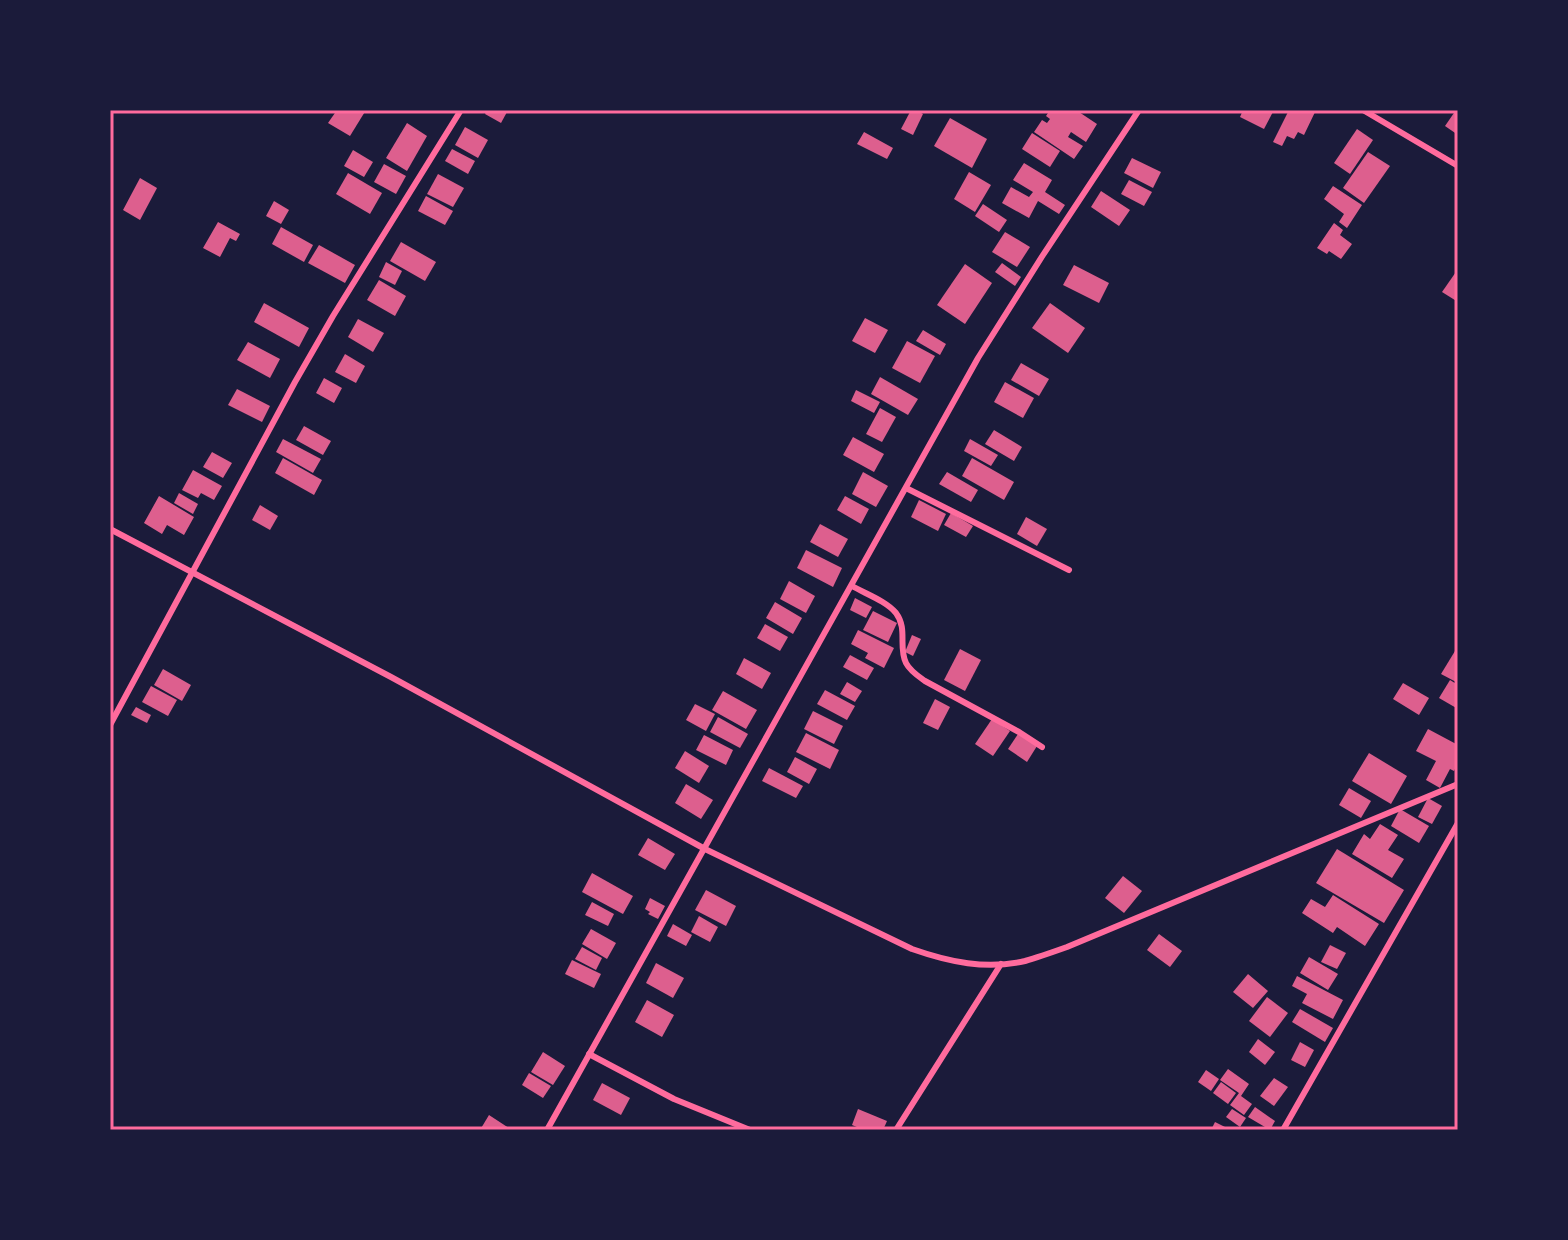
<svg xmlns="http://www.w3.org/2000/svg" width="1568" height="1240" font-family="Mulish,sans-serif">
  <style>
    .building { fill: #dd5f8e }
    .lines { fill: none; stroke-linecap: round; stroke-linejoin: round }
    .minor { stroke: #ff6b9d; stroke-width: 6 }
    .neatline { fill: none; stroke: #ff6b9d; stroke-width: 3 }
  </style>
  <rect width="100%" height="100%" fill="#1b1b3a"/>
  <g class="building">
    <path d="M337,110H366L350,136L328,123Z"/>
    <path d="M487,110H503L507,112L501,123L485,114Z"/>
    <path d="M911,110H916L923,114L913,135L901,129Z"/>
    <path d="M1050,110H1076L1097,124L1086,142L1071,132L1068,137L1083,146L1074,159L1034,132L1042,120L1047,123L1050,119L1046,116Z"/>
    <path d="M1243,110H1274L1264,129L1240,117Z"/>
    <path d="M1289,110H1316L1304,135L1298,132L1294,139L1287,136L1282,146L1273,142Z"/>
    <path d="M1456,110H1458V135L1445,126Z"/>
    <path d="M950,118L987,139L972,168L934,146Z"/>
    <path d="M407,123L427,136L407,171L386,158Z"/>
    <path d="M465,127L488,140L478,158L455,145Z"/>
    <path d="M1357,129L1373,140L1350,174L1334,163Z"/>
    <path d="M864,132L893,148L887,159L857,144Z"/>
    <path d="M1032,133L1060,151L1050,167L1022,149Z"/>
    <path d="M452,149L475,161L468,174L445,161Z"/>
    <path d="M353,150L373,162L364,177L344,166Z"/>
    <path d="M1368,152L1390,166L1364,203L1343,188Z"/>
    <path d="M1132,158L1161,172L1153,188L1124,173Z"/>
    <path d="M1024,163L1052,180L1045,192L1065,205L1059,214L1038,201L1029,218L1002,203L1011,187L1029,197L1033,192L1013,180Z"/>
    <path d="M384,164L406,176L396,194L374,182Z"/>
    <path d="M969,172L991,185L975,212L954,199Z"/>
    <path d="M348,173L382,193L370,214L336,194Z"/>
    <path d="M438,174L464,188L453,207L427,194Z"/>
    <path d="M140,178L157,188L140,220L123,210Z"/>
    <path d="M1129,180L1152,192L1144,206L1121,194Z"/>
    <path d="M1333,186L1362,205L1347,228L1339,222L1344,214L1324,199Z"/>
    <path d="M1101,191L1130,210L1119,226L1091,207Z"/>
    <path d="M426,196L453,211L445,225L418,211Z"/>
    <path d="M274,201L289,210L281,224L266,216Z"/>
    <path d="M983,204L1007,220L999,232L975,216Z"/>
    <path d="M218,222L240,234L236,241L230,238L220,257L203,248Z"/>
    <path d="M1334,223L1343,230L1340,235L1352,244L1341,259L1329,251L1327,254L1317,248Z"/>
    <path d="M281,227L313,245L304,262L272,244Z"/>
    <path d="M1005,232L1030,247L1017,267L992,252Z"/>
    <path d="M401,242L436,262L425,281L390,261Z"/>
    <path d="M319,245L355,265L345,283L308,263Z"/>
    <path d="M386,262L402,271L395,285L379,277Z"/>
    <path d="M1002,263L1021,277L1015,286L995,272Z"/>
    <path d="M965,264L992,283L965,324L937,305Z"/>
    <path d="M1074,265L1109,283L1099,303L1063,285Z"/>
    <path d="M1458,269V302L1442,292Z"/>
    <path d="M379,280L406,296L395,316L367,300Z"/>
    <path d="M264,303L309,328L299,347L254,322Z"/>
    <path d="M1050,303L1085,328L1068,353L1032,328Z"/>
    <path d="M865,318L888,330L875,353L852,341Z"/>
    <path d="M358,319L384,333L373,352L348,337Z"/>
    <path d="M923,330L946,344L940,355L916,341Z"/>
    <path d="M907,341L935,356L920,383L892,368Z"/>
    <path d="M248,342L280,359L270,378L237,360Z"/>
    <path d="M345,354L365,366L356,383L335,372Z"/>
    <path d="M1021,363L1049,379L1039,396L1011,380Z"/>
    <path d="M880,377L918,399L908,415L871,394Z"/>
    <path d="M324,378L342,388L334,403L316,393Z"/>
    <path d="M1005,382L1034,398L1023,418L994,402Z"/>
    <path d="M237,389L270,406L262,422L228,405Z"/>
    <path d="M856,390L880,402L874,413L851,401Z"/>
    <path d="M880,408L896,417L882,442L866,434Z"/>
    <path d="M304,426L331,441L323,455L296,440Z"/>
    <path d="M994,430L1022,447L1014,461L985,444Z"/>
    <path d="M853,437L884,454L874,472L843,455Z"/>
    <path d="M283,439L321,459L313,473L276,452Z"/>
    <path d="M970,439L998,455L991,466L964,451Z"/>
    <path d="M212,452L232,463L223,478L203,467Z"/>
    <path d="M283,458L322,480L314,495L275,473Z"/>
    <path d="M972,458L1014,482L1004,500L962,476Z"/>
    <path d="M193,470L222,486L214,500L201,493L198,498L182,490Z"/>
    <path d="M863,472L888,486L876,507L852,494Z"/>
    <path d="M947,472L978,490L971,502L939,484Z"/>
    <path d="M179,493L198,504L193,514L174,503Z"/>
    <path d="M159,496L194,517L184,535L167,525L162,534L144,523Z"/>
    <path d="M845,496L869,509L861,524L837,510Z"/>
    <path d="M919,500L946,514L938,531L911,517Z"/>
    <path d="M260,505L278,516L270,530L252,520Z"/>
    <path d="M951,513L973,526L966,537L944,525Z"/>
    <path d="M1026,517L1047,529L1037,546L1017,534Z"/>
    <path d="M820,524L848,539L838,557L810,542Z"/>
    <path d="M806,550L842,568L833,587L797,568Z"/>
    <path d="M789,581L815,596L806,613L780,599Z"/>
    <path d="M855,598L872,607L866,618L850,610Z"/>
    <path d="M775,602L802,618L793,634L766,618Z"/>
    <path d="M873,611L897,623L888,642L863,630Z"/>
    <path d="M765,624L788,637L780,651L757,638Z"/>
    <path d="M858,630L894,648L884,668L865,658L868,653L851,644Z"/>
    <path d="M912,635L921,639L913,656L905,652Z"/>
    <path d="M960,649L981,660L965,691L944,680Z"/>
    <path d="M1455,651L1458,653V683L1441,674Z"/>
    <path d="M850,655L874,668L867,680L843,667Z"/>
    <path d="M744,658L771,673L762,689L736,674Z"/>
    <path d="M163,669L191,685L182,701L154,685Z"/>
    <path d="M1450,680L1458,685V709L1439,698Z"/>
    <path d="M847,682L862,691L855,702L840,694Z"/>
    <path d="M1403,683L1429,698L1419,715L1393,699Z"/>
    <path d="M151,686L177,700L168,716L142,702Z"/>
    <path d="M825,690L855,706L847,720L817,704Z"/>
    <path d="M723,691L757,710L746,729L712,710Z"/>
    <path d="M935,699L950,707L938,730L923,723Z"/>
    <path d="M695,704L715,714L706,731L686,720Z"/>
    <path d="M136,707L151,715L147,723L131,715Z"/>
    <path d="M813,711L843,726L834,744L804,729Z"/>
    <path d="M718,717L748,734L740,748L710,732Z"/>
    <path d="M992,719L1010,731L993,756L975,744Z"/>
    <path d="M1428,729L1458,745V763L1454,771L1450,769L1440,788L1426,780L1436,761L1416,751Z"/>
    <path d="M806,733L839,750L830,769L796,752Z"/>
    <path d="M1018,734L1037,746L1027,762L1008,749Z"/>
    <path d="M704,735L733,750L726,765L696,750Z"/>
    <path d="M685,751L709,766L699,783L675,768Z"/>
    <path d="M1369,753L1407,776L1391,804L1352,781Z"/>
    <path d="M795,757L817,769L809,784L787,772Z"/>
    <path d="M769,768L803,786L796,798L762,781Z"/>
    <path d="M686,784L713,800L701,819L675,803Z"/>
    <path d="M1349,788L1371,801L1361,818L1339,805Z"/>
    <path d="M1428,798L1442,806L1432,824L1418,817Z"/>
    <path d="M1400,809L1429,826L1419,843L1391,826Z"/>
    <path d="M1380,824L1398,835L1388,850L1404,859L1392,878L1352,854L1364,834L1370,839Z"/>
    <path d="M648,838L675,854L665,870L638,855Z"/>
    <path d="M1337,849L1404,890L1384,923L1316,883Z"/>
    <path d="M592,873L633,896L623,914L582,892Z"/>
    <path d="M1123,876L1142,891L1124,913L1105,898Z"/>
    <path d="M706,890L736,906L726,926L695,910Z"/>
    <path d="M1333,895L1379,924L1365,946L1337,927L1333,933L1302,913L1311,899L1325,907Z"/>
    <path d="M650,898L665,906L658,919L648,914L650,912L645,909Z"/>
    <path d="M592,902L614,914L608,926L585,915Z"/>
    <path d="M699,916L718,927L710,942L691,932Z"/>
    <path d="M673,924L692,935L686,946L667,936Z"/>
    <path d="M591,929L616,943L607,959L582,944Z"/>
    <path d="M1159,934L1182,951L1170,967L1147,950Z"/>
    <path d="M1330,945L1346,953L1337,969L1321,962Z"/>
    <path d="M582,947L602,958L596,970L575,959Z"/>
    <path d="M1309,957L1338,974L1328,990L1300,973Z"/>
    <path d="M572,960L601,974L594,988L565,974Z"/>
    <path d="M656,963L684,978L673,998L646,983Z"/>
    <path d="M1248,974L1268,991L1253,1008L1233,992Z"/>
    <path d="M1297,976L1343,1000L1333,1019L1302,1003L1307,994L1292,986Z"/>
    <path d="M1267,997L1288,1013L1270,1037L1249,1021Z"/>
    <path d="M647,1000L674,1015L662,1037L635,1022Z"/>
    <path d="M1300,1009L1333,1028L1325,1042L1292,1022Z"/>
    <path d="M1258,1039L1275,1052L1265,1065L1249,1052Z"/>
    <path d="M1300,1042L1314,1050L1305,1067L1291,1060Z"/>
    <path d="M543,1052L565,1066L553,1085L531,1072Z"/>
    <path d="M1228,1069L1249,1084L1241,1096L1252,1104L1244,1115L1230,1105L1239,1093L1220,1080Z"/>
    <path d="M1206,1070L1219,1079L1211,1091L1198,1082Z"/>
    <path d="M529,1073L551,1086L543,1098L522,1085Z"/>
    <path d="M1274,1078L1288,1087L1274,1106L1260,1096Z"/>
    <path d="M1221,1082L1236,1093L1228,1104L1213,1093Z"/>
    <path d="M602,1083L630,1098L621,1115L593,1100Z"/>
    <path d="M1255,1107L1275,1121L1270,1130L1248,1117Z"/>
    <path d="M858,1109L887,1121L883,1130H864L852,1125Z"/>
    <path d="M1232,1109L1246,1118L1240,1127L1226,1117Z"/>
    <path d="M489,1115L512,1130H480Z"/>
    <path d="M1215,1122L1231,1130H1211Z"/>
  </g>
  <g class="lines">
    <g class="minor">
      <path d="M1363,110L1458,166"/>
      <path d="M906,488L1069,570"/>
      <path d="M110,529L391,677L705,849L912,949C949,962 986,970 1025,961C1039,957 1053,952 1067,947L1458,784"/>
      <path d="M852,586C866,594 886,601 896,613C908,629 898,647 906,663C910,671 918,676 925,681L1019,732L1042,747"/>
      <path d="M110,725L295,382L333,316L461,110"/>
      <path d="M589,1054L674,1099L750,1130"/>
      <path d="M547,1130L978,358L1043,255L1139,110"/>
      <path d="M896,1130L1001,964"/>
      <path d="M1283,1130L1458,823"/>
    </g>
  </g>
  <rect width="1568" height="1240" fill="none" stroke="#1b1b3a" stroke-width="224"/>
  <rect x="112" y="112" width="1344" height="1016" class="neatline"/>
</svg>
